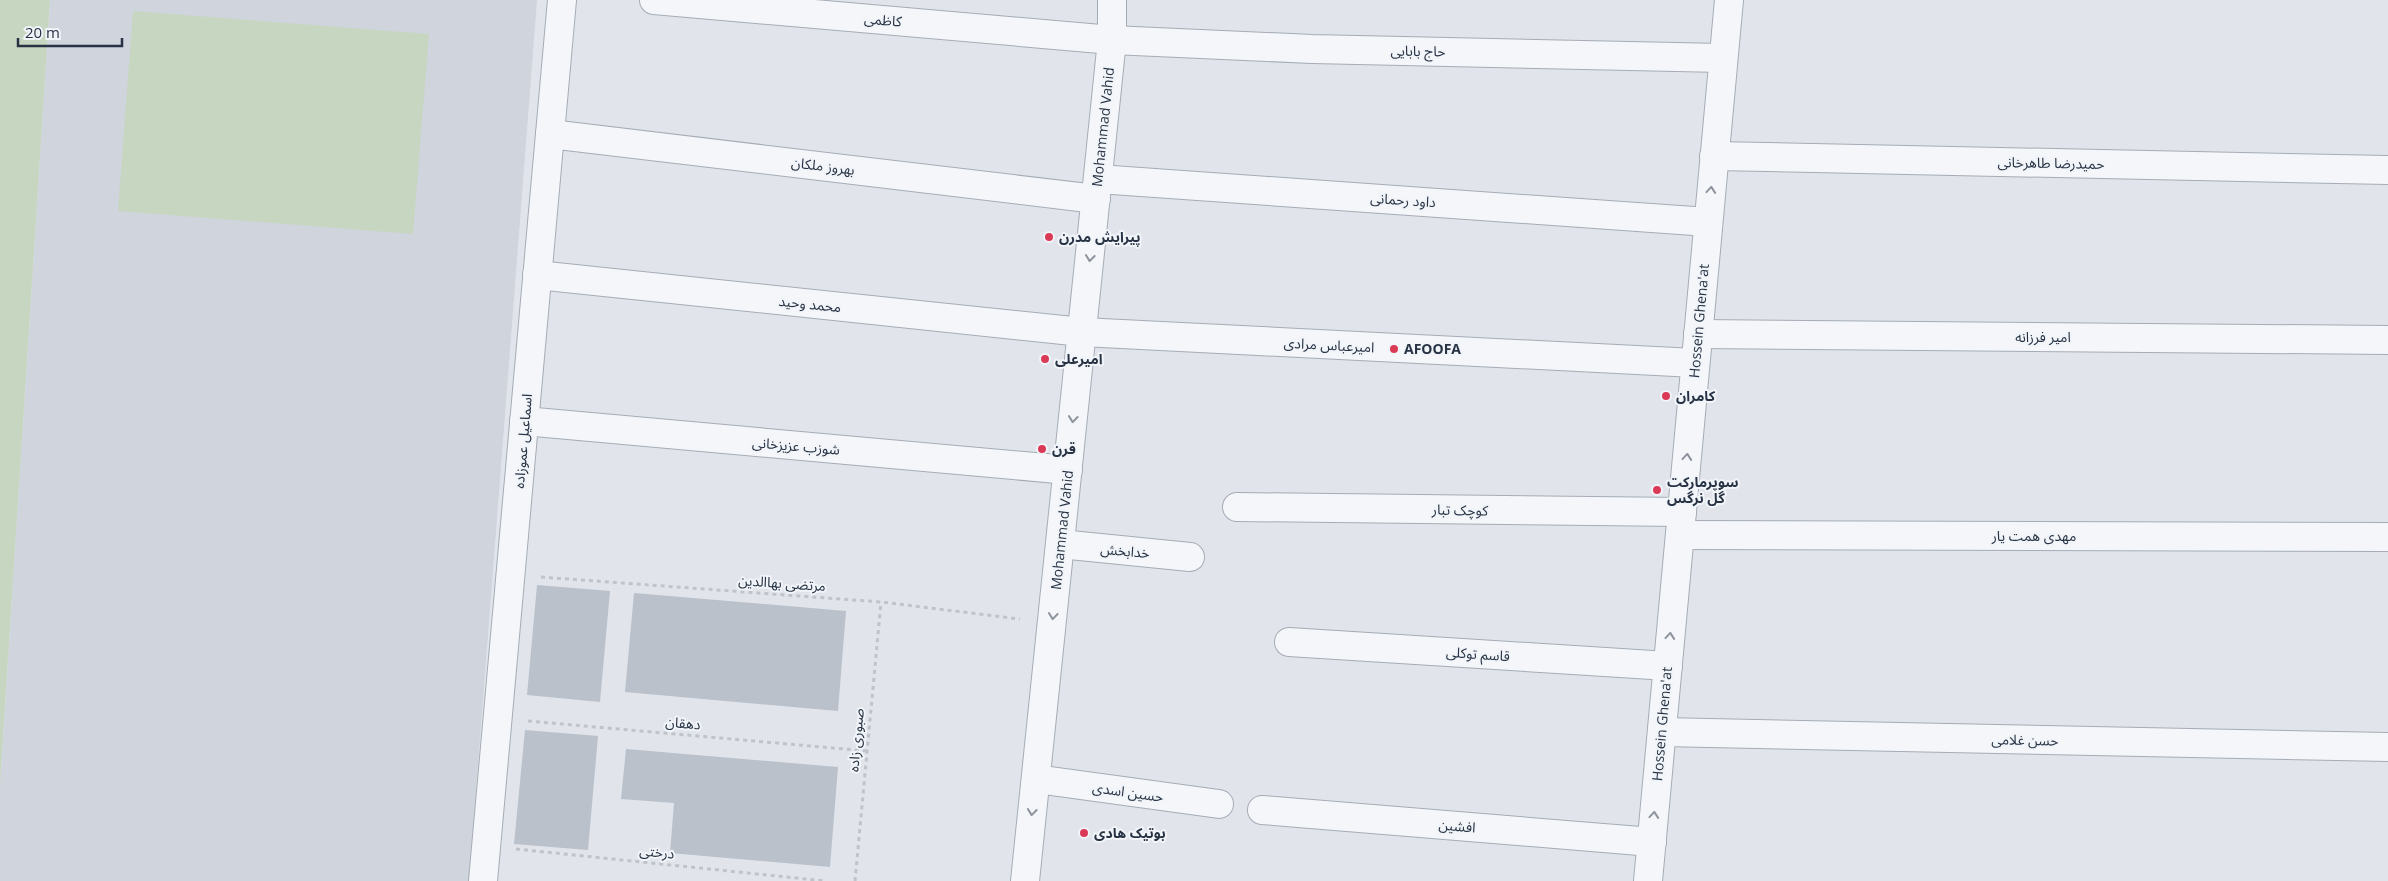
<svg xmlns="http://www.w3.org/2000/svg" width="2388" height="881" font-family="'Open Sans','Noto Sans Arabic',sans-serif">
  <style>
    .built { fill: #cfd4dd }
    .green { fill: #c7d6c1 }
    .building { fill: #bac1cb }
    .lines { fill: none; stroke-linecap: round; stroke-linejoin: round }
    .minor-casing { stroke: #a5acb6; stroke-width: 30 }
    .path { stroke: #bfc3ca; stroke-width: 3; stroke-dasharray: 4 4; stroke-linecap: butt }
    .minor { stroke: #f4f6f9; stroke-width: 28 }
    .oneway { stroke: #8e949e }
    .poi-dot { fill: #db3a57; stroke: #f1f4f8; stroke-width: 2 }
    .labels { text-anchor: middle; stroke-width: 4; stroke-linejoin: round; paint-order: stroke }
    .street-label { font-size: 14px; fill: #273344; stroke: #f1f4f8 }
    .poi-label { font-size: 14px; font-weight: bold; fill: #273344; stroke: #f1f4f8; text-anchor: start }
  </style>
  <rect width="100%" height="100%" fill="#e1e5eb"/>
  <path class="built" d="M50,0H537L469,881H0V785Z"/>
  <g class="green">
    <path d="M0,0H50L0,785Z"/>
    <path d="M133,11L429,34L413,234L118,211Z"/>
  </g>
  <g class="building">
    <path d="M537,585L610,591L600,702L527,695Z"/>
    <path d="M634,593L846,611L838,711L625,692Z"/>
    <path d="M525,730L598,736L588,850L514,844Z"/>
    <path d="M626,749L838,767L830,867L670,853L674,803L621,799Z"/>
  </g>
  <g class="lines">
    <g class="minor-casing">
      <g id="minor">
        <path d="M654,0L1112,40L1312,49L1723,58"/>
        <path d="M550,134L1096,199"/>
        <path d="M1714,156L2388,170"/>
        <path d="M1098,179L1708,222"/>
        <path d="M537,275L1082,332L1695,363"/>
        <path d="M1698,334L2388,340"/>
        <path d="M524,421L1068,470"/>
        <path d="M1237,507L1682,512"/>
        <path d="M1680,535L2388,537"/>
        <path d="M1060,544L1190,557"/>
        <path d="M1289,642L1668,666"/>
        <path d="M1662,732L2388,747"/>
        <path d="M1036,779L1219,804"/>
        <path d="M1262,810L1652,842"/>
        <path d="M483,881L562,0"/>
        <path d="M1025,881L1112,40V0"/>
        <path d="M1648,881L1729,0"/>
      </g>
    </g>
    <g class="path">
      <path d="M541,577L881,602L1020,619"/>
      <path d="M528,721L867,751"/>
      <path d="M516,849L825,881"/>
      <path d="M855,881L881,602"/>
    </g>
    <use href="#minor" class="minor"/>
  </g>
  <defs><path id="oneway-chevron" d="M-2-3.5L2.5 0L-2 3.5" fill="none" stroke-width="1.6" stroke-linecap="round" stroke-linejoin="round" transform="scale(1.25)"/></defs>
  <g class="oneway">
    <use href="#oneway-chevron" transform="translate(1711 190) rotate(-85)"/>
    <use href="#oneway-chevron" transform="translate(1090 258) rotate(96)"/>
    <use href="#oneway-chevron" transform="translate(1073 419) rotate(96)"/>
    <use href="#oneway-chevron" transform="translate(1687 457) rotate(-85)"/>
    <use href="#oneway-chevron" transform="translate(1053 616) rotate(96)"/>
    <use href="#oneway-chevron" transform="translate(1670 636) rotate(-85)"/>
    <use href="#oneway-chevron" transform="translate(1032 812) rotate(96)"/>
    <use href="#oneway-chevron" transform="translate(1654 815) rotate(-85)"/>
  </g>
  <g class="poi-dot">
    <circle cx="1049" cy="237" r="5"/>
    <circle cx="1394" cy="349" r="5"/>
    <circle cx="1045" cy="359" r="5"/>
    <circle cx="1666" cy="396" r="5"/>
    <circle cx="1042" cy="449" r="5"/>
    <circle cx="1657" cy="490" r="5"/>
    <circle cx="1084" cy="833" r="5"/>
  </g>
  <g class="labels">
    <g class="street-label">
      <text transform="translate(883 20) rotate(5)" y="5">کاظمی</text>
      <text transform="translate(1418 51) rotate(1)" y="5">حاج بابایی</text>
      <text transform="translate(1103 127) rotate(-84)" y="5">Mohammad Vahid</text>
      <text transform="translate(2051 163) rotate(1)" y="5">حمیدرضا طاهرخانی</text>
      <text transform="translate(823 166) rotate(7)" y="5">بهروز ملکان</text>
      <text transform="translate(1403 200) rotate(4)" y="5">داود رحمانی</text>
      <text transform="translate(810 304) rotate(6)" y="5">محمد وحید</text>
      <text transform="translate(1699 321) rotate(-85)" y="5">Hossein Ghena'at</text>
      <text x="2043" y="342">امیر فرزانه</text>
      <text transform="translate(1329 345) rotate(3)" y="5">امیرعباس مرادی</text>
      <text transform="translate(523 441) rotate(-85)" y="5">اسماعیل عموزاده</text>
      <text transform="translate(796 446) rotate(5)" y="5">شوزب عزیزخانی</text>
      <text transform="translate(1460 510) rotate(1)" y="5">کوچک تبار</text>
      <text transform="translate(1062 530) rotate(-84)" y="5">Mohammad Vahid</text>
      <text x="2034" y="541">مهدی همت یار</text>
      <text transform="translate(1125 551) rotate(5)" y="5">خدابخش</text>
      <text transform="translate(782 583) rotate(4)" y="5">مرتضی بهاالدین</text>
      <text transform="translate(1478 654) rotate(4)" y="5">قاسم توکلی</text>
      <text transform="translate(683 723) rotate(5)" y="5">دهقان</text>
      <text transform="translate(1662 724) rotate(-85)" y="5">Hossein Ghena'at</text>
      <text transform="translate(856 740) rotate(-85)" y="5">صبوری زاده</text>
      <text transform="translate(2025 740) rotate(1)" y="5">حسن غلامی</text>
      <text transform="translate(1128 792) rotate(8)" y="5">حسین اسدی</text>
      <text transform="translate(1457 826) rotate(5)" y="5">افشین</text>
      <text transform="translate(657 852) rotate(6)" y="5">درختی</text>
    </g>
    <g class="poi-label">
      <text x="1059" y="242">پیرایش مدرن</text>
      <text x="1404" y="354">AFOOFA</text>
      <text x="1055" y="364">امیرعلی</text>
      <text x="1676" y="401">کامران</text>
      <text x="1052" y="454">قرن</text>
      <text x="1667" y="487">سوپرمارکت<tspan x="1667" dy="16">گل نرگس</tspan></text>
      <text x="1094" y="838">بوتیک هادی</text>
    </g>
  </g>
  <path d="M18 38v8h104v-8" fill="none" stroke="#273344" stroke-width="2.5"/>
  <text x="25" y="38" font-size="15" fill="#273344" stroke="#f1f4f8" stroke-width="4" paint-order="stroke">20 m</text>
</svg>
